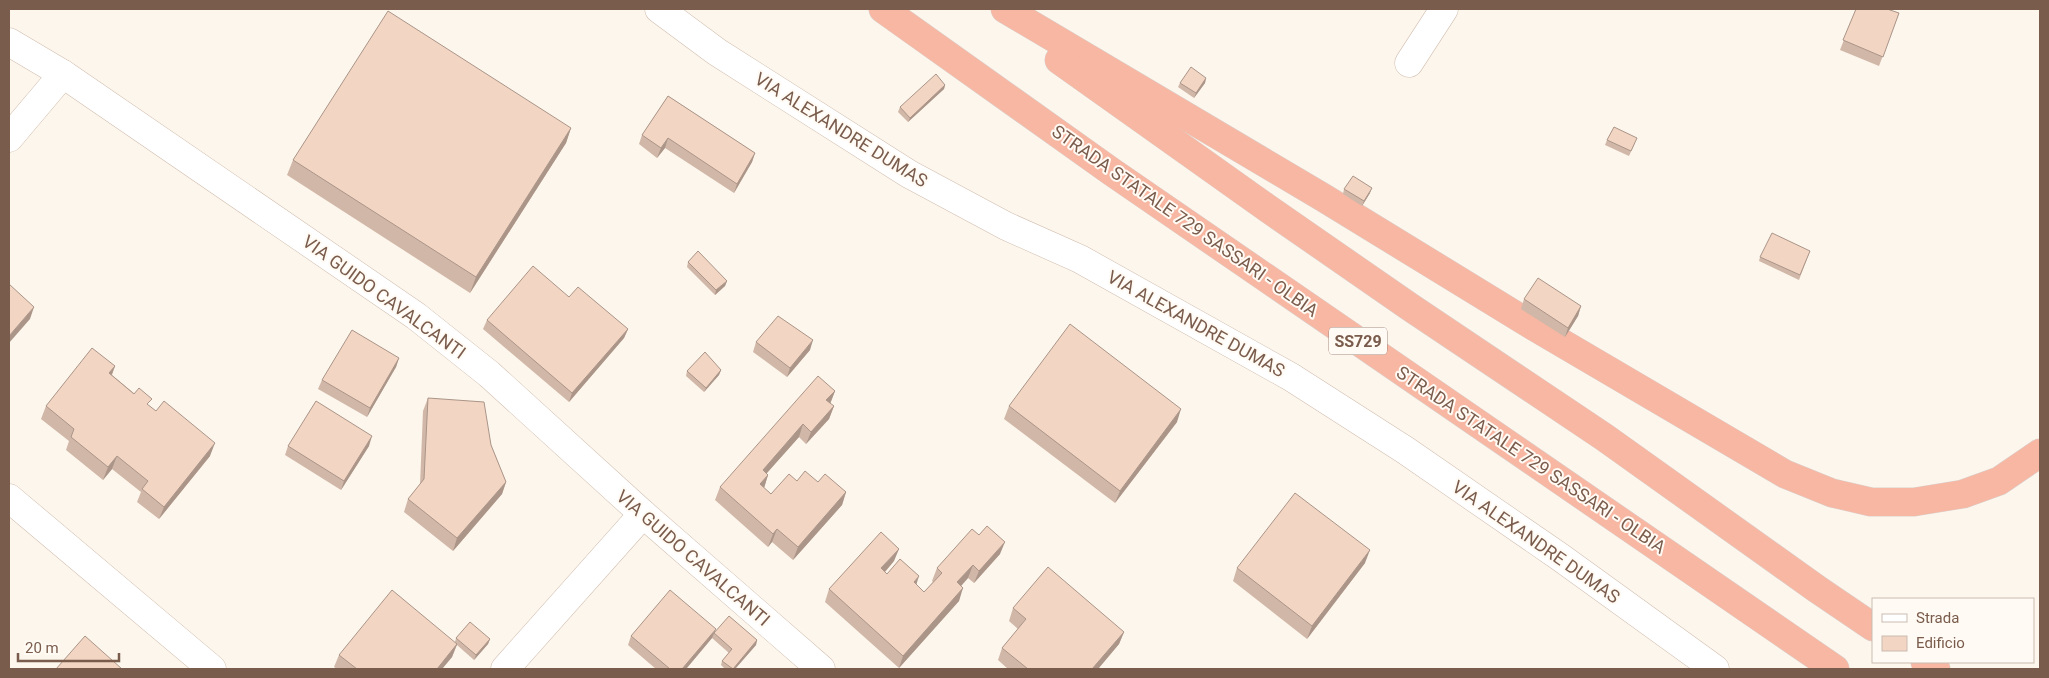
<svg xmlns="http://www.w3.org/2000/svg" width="2049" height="678" font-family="Roboto,sans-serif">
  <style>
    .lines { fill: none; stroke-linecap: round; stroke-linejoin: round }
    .street-casing { stroke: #d1beb0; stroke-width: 29 }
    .highway-casing { stroke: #dad1cd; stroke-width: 29 }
    .street { stroke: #fff; stroke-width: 28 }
    .highway { stroke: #f7b7a3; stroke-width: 28 }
    .wall { fill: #d1b7a8 }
    .shaded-wall { fill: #aa9588 }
    .building { fill: #f3d5c3; stroke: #aa9588 }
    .labels { text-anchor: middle; stroke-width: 4; stroke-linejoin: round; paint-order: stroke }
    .shield { fill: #fffaf3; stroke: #a28b7f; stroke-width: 1 }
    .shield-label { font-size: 16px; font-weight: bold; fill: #7a5c4d }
    .street-label { font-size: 18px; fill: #7a5c4d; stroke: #fffaf3 }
  </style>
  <rect width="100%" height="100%" fill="#fdf6ec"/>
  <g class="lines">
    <g class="street-casing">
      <g id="street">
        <path d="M659,9L717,52L909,174L1006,226L1080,259L1291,377L1405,450L1560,557L1715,669"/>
        <path d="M9,42L63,74L416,316L489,374L643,514L821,669"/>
        <path d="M1409,63L1444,9"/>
        <path d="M9,138L63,74"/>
        <path d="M9,498L212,669"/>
        <path d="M505,669L643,514"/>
      </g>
    </g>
    <g class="highway-casing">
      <g id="highway">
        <path d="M883,9L1112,172L1835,669"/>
        <path d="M1005,9L1324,198L1533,326L1785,474L1832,493L1871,502H1914L1963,494L1999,481L2040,453"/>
        <path d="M1059,60L1270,210L1410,307L1604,437L1817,589L1873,627"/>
        <path d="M1925,662L1936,669"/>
      </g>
    </g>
    <use href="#street" class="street"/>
    <use href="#highway" class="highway"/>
  </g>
  <g class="wall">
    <path d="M1856,9L1899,13L1879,66L1840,50Z"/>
    <path d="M1206,78L1205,83L1194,98L1178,87L1180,83Z"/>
    <path d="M945,85L944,89L908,122L898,112L900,107Z"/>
    <path d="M668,96L755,153L752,162L734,193L665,148L657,158L639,144L642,135Z"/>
    <path d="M571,128L566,143L470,293L287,175L293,160Z"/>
    <path d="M1607,140L1635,143L1629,156L1605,145Z"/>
    <path d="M1344,189L1370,193L1362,206L1343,194Z"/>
    <path d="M1810,251L1799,280L1759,261L1760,257Z"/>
    <path d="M688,262L727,281L725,286L715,295L687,267Z"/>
    <path d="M569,297L628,329L624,338L569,402L483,329L487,320Z"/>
    <path d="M1524,299L1581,306L1578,316L1565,337L1521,309Z"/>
    <path d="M756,342L810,350L787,377L753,352Z"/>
    <path d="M399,358L396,367L367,417L318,389L322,380Z"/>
    <path d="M115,366L112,375L210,456L159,519L137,502L141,492L112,469L103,480L66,450L69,441L41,419L46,406Z"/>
    <path d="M721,370L719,375L704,392L686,376L687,371Z"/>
    <path d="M835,391L830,404L834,406L829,419L806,444L799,437L766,474L768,475L764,488L771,494L797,481L818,482L846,492L842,505L793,560L772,542L768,547L715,500L720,487Z"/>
    <path d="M428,398L491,445L506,482L502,494L453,551L404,512L408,499L420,485L423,411Z"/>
    <path d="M1009,406L1177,422L1115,503L1004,419Z"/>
    <path d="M288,446H369L341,490L285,455Z"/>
    <path d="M979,535L1000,554L974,583L968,578L961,586L959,601L899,668L825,602L829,589L894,561L885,572L887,574L916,584L924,592L933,582L932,581L937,568Z"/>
    <path d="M1365,563L1307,639L1233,581L1237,568Z"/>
    <path d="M1013,608L1124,632L1119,644L1098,669H1008L998,660L1002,648L1018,629L1009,621Z"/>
    <path d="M714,633L757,640L756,645L735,669H725L721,665L722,661L729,653L712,638L686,669H656L628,645L631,636Z"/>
    <path d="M456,638L490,639L488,644L474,660L457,645L452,657L442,669H337L334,667L339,655L455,642Z"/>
  </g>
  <g class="shaded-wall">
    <path d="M1206,78L1205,83L1194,98L1196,93Z"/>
    <path d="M945,85L944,89L908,122L910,118Z"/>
    <path d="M571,128L566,143L470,293L476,277Z"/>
    <path d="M668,138L665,148L657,158L661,148Z"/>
    <path d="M755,153L752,162L734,193L737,184Z"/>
    <path d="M1372,188L1370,193L1362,206L1364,201Z"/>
    <path d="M727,281L725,286L715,295L716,290Z"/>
    <path d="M1581,306L1578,316L1565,337L1568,328Z"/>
    <path d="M34,307L30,319L9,343V336Z"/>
    <path d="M628,329L624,338L569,402L572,393Z"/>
    <path d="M813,340L810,350L787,377L790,368Z"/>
    <path d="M399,358L396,367L367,417L370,408Z"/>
    <path d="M115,366L110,379L109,373Z"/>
    <path d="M721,370L719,375L704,392L706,388Z"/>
    <path d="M835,391L830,404L826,400Z"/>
    <path d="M834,406L829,419L806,444L811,432Z"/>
    <path d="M1181,409L1177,422L1115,503L1120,491Z"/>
    <path d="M803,424L799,437L758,483L763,470Z"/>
    <path d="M372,436L369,446L341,490L344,481Z"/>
    <path d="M215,443L210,456L159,519L164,507Z"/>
    <path d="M117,456L112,469L103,480L108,467Z"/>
    <path d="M768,475L764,488L760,484Z"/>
    <path d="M506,482L502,494L453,551L457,538Z"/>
    <path d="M846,492L842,505L793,560L798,547Z"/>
    <path d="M777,529L772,542L768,547L773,534Z"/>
    <path d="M1005,542L1000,554L974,583L979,571Z"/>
    <path d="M899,549L894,561L877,581L881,568Z"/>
    <path d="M1370,550L1365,563L1307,639L1312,626Z"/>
    <path d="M973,565L968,578L953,595L957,582Z"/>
    <path d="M919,576L915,589L914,582Z"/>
    <path d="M963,588L959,601L899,668L903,656Z"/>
    <path d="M716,629L712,638L686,669H682Z"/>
    <path d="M1124,632L1119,644L1098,669H1092Z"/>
    <path d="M490,639L488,644L474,660L476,655Z"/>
    <path d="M757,640L756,645L735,669H733Z"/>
    <path d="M457,644L452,657L442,669H437Z"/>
  </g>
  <g class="building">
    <path d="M1856,9H1887L1899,13L1883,57L1843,40Z"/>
    <path d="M388,11L571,128L476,277L293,160Z"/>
    <path d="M1191,67L1206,78L1196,93L1180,83Z"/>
    <path d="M936,74L945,85L910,118L900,107Z"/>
    <path d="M668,96L755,153L737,184L668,138L661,148L642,135Z"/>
    <path d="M1614,127L1637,138L1631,151L1607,140Z"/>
    <path d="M1353,176L1372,188L1364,201L1344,189Z"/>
    <path d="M1772,233L1810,251L1800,275L1760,257Z"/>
    <path d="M698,251L727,281L716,290L688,262Z"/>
    <path d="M533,266L569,297L578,287L628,329L572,393L487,320Z"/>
    <path d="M1538,278L1581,306L1568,328L1524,299Z"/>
    <path d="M9,284L34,307L9,336Z"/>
    <path d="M778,316L813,340L790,368L756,342Z"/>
    <path d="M1070,324L1181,409L1120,491L1009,406Z"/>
    <path d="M352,330L399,358L370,408L322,380Z"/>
    <path d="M92,348L115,366L109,373L134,394L139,388L152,399L147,404L156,411L164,401L215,443L164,507L142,489L148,481L117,456L108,467L71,437L74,429L46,406Z"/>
    <path d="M705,352L721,370L706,388L687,371Z"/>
    <path d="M818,376L835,391L826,400L834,406L811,432L803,424L763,470L768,475L760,484L771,494L789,474L797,481L805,471L818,482L825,474L846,492L798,547L777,529L773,534L720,487Z"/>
    <path d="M428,398L484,402L491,445L506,482L457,538L408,499L424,479Z"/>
    <path d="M316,401L372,436L344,481L288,446Z"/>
    <path d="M1295,493L1370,550L1312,626L1237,568Z"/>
    <path d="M987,526L1005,542L979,571L973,565L957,582L963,588L903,656L829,589L881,532L899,549L881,568L887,574L900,559L919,576L914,582L924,592L942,573L937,568L972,529L979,535Z"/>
    <path d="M1048,567L1124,632L1092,669H1028L1002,648L1026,619L1013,608Z"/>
    <path d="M392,590L457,644L437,669H357L339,655Z"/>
    <path d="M670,590L716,629L682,669H670L631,636Z"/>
    <path d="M729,616L757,640L733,669L722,661L732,649L714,633Z"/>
    <path d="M470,622L490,639L476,655L456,638Z"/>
    <path d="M85,636L122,669H56Z"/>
  </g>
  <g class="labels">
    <rect class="shield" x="1329" y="327.5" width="58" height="27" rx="4"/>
    <g class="shield-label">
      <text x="1358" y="347">SS729</text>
    </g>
    <g class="street-label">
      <text transform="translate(841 130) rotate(32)" y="6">VIA ALEXANDRE DUMAS</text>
      <text transform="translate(1185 221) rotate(35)" y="6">STRADA STATALE 729 SASSARI - OLBIA</text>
      <text transform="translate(384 297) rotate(36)" y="6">VIA GUIDO CAVALCANTI</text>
      <text transform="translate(1196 324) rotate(29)" y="6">VIA ALEXANDRE DUMAS</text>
      <text transform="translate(1531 460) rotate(34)" y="6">STRADA STATALE 729 SASSARI - OLBIA</text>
      <text transform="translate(1536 542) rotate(35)" y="6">VIA ALEXANDRE DUMAS</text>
      <text transform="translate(693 558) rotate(41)" y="6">VIA GUIDO CAVALCANTI</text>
    </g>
  </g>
  <rect width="2049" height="678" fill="none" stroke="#7a5c4d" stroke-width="20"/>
  <rect x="1872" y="598" width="162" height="65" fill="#fffaf3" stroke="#cabbb1"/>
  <rect x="1882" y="614" width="25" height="8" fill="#ffffff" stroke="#cabbb1"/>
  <text x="1916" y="623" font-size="15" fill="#7a5c4d">Strada</text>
  <rect x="1882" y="636" width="25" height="15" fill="#f3d5c3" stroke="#cabbb1"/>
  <text x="1916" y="648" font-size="15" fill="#7a5c4d">Edificio</text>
  <path d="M18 653v8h101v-8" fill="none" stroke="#7a5c4d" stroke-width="2.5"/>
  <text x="25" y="653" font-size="15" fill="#7a5c4d" stroke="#fffaf3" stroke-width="4" paint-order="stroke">20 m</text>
</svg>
